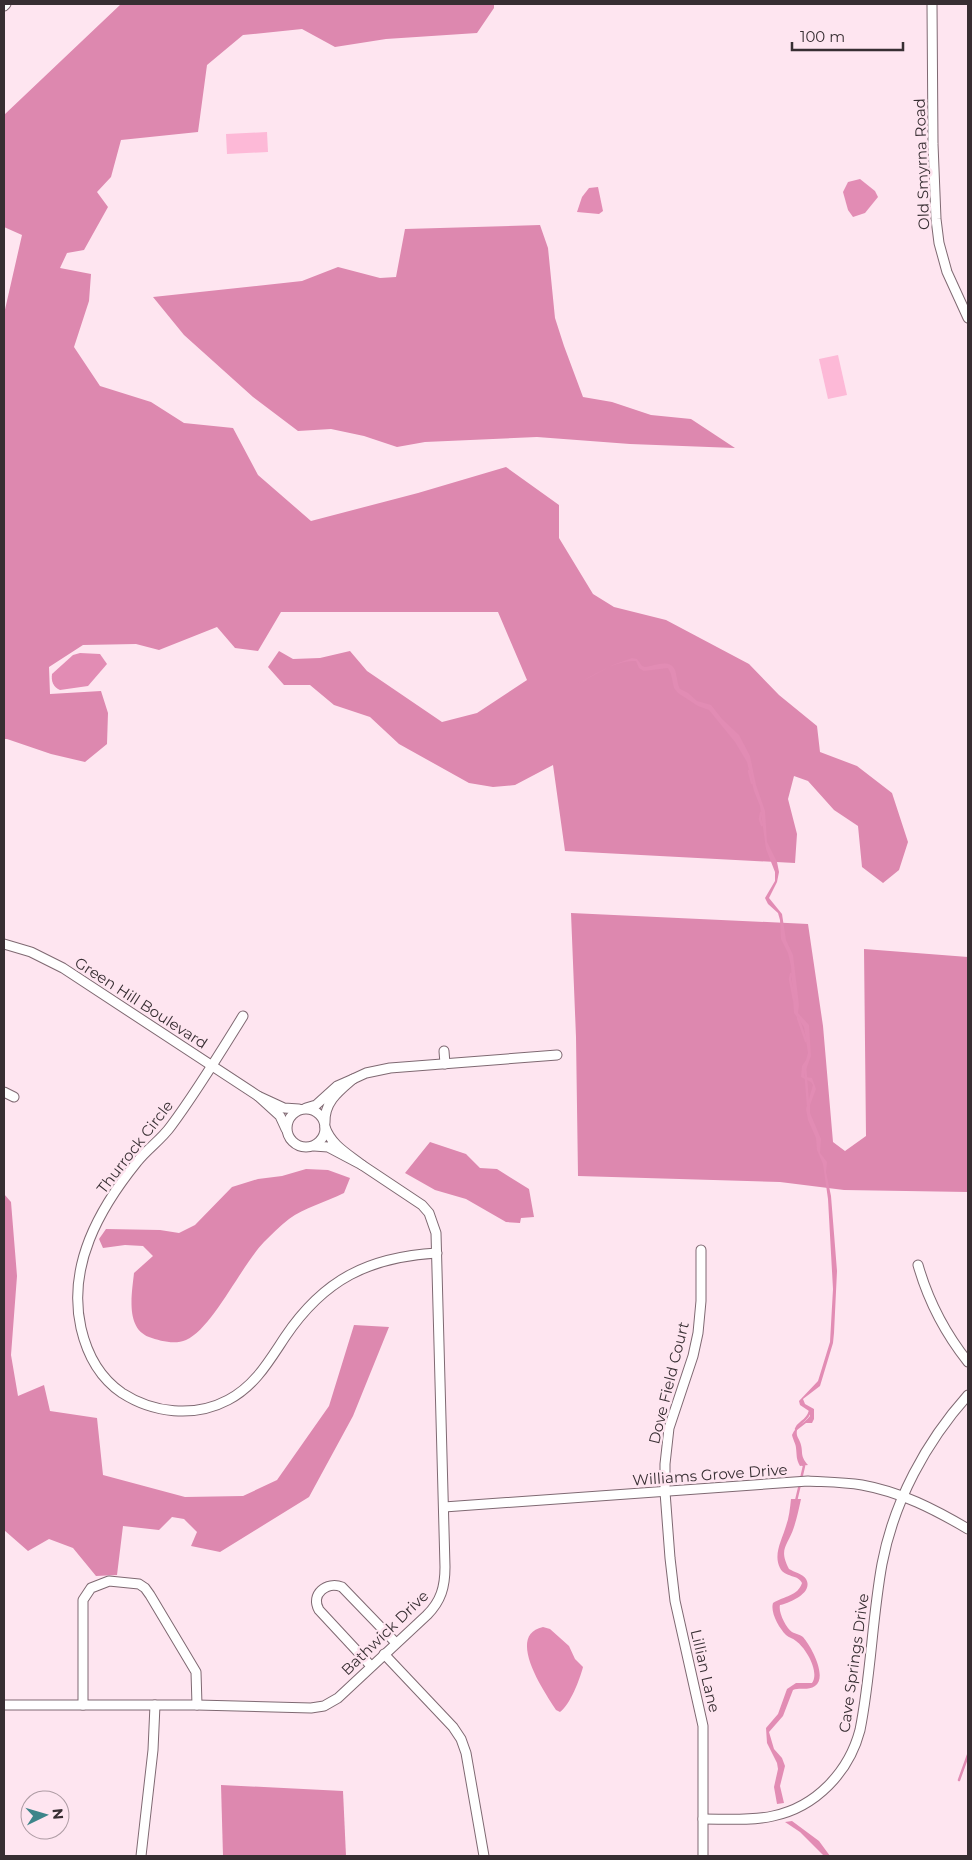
<svg xmlns="http://www.w3.org/2000/svg" width="972" height="1860" font-family="Montserrat,sans-serif">
  <style>
    .green { fill: #fdb9d7 }
    .forest { fill: #dd88af }
    .water { fill: #e28cb4 }
    .lines { fill: none; stroke-linecap: round; stroke-linejoin: round }
    .stream { stroke: #e28cb4; stroke-width: 2.5 }
    .minor-casing { stroke: #7f6972; stroke-width: 11 }
    .minor { stroke: #fff; stroke-width: 9 }
    .labels { text-anchor: middle; stroke-width: 5; stroke-linejoin: round; paint-order: stroke }
    .street-label { font-size: 15px; fill: #372e32; stroke: #fee5f0 }
  </style>
  <rect width="100%" height="100%" fill="#fee5f0"/>
  <g class="green">
    <path d="M267,132L268,152L227,154L226,134Z"/>
    <path d="M838,355L847,395L828,399L819,359Z"/>
  </g>
  <g class="forest">
    <path d="M121,4H494V8L477,33L386,39L335,47L302,29L243,35L207,65L198,132L121,140L111,177L97,192L108,207L84,250L67,253L60,268L91,274L89,301L74,347L100,386L151,402L184,423L233,428L258,475L311,521L418,493L506,467L559,505V538L593,594L614,607L666,620L749,664L779,695L817,726L820,752L857,766L892,793L908,842L899,870L883,883L862,867L858,826L834,810L808,781L794,776L788,799L797,834L795,863L565,851L553,765L515,785L493,787L469,783L399,744L370,717L334,705L310,685H284L268,667L279,651L293,659L320,658L350,651L367,671L442,722L477,713L527,680L498,612H281L258,651L235,648L217,627L159,650L136,644L83,645L49,667L50,694L101,691L108,713L107,744L85,762L51,754L7,739H4V314L22,235L4,227V115Z"/>
    <path d="M540,225L548,248L555,318L564,346L583,397L612,402L651,415L691,419L735,448L630,444L537,437L425,442L397,447L364,436L331,429L298,431L253,397L184,335L153,297L302,281L338,267L380,278L396,277L405,229Z"/>
    <path d="M571,913L808,924L823,1026L833,1142L845,1151L866,1136L864,949L968,957V1192L844,1190L780,1182L578,1176L576,1037Z"/>
    <path d="M430,1142L466,1154L480,1168L497,1169L529,1189L534,1217L521,1218L520,1223L506,1222L466,1199L435,1190L405,1173Z"/>
    <path d="M306,1169L328,1170L350,1178L344,1193C326,1202 304,1208 289,1219C280,1226 271,1235 264,1242C241,1266 212,1329 186,1340C175,1345 160,1341 149,1337C125,1328 132,1293 134,1273L153,1256L143,1246L125,1245L103,1248L99,1239L106,1229L160,1230L179,1233L195,1225L232,1187L258,1179L282,1176Z"/>
    <path d="M4,1194L11,1202L17,1276L11,1355L18,1396L44,1385L50,1411L97,1418L103,1475L185,1497L243,1496L277,1480L329,1406L354,1325L389,1327L353,1416L309,1497L220,1552L191,1546L197,1532L184,1519L172,1517L159,1530L123,1526L117,1575L96,1576L73,1548L49,1539L28,1551L4,1530Z"/>
    <path d="M221,1785L343,1791L346,1856H223Z"/>
  </g>
  <g class="water">
    <path d="M860,179L875,191L878,197L865,213L853,217L848,210L843,192L848,182Z"/>
    <path d="M598,187L603,211L599,214L577,212L582,197L589,188Z"/>
    <path d="M80,653L100,654L107,664L88,686L60,690C53,687 51,681 52,674L73,655Z"/>
    <path d="M632,658L637,659L642,666L645,667C654,666 670,658 675,670C677,676 677,683 680,689L688,693L697,701L711,705L722,719L739,735L750,756L756,785L765,811L767,842L777,862L779,872L777,882L769,898L782,914L786,940L793,955L799,1005L798,1013L809,1025L811,1056L804,1075L805,1077L812,1078L816,1089L810,1105V1113L821,1139L820,1153L827,1162L826,1172L831,1196L837,1271L834,1333L833,1343L820,1386L803,1399L805,1404L814,1409V1419L812,1423H806L797,1430C796,1436 798,1437 800,1442C804,1452 799,1455 808,1465L800,1466C796,1459 797,1456 796,1448C796,1444 793,1440 792,1435C796,1425 804,1424 810,1416L809,1411L800,1405L799,1401L818,1381L830,1342L833,1289L828,1199L823,1164L817,1150L816,1138L808,1120L806,1109L813,1085L811,1082L801,1077L802,1066L806,1060L808,1053L804,1027L794,1013L791,966L788,953L781,939L780,920L778,913L768,904L765,898L775,881V872L766,849L760,806L754,791L747,762L735,742L709,710L698,706L678,693L674,688L671,674L668,668L644,671L639,668L636,661C615,660 593,676 575,685L613,665Z"/>
    <path d="M791,1499H801C799,1508 797,1518 794,1527C788,1546 778,1548 789,1569C794,1572 803,1574 806,1579C814,1593 789,1603 780,1605C778,1612 786,1628 792,1632C796,1634 799,1634 803,1637C811,1646 828,1677 815,1686C808,1691 800,1687 793,1690L783,1716L769,1732L774,1749L782,1758L785,1766L780,1786L784,1803L777,1804L774,1787L778,1769L777,1763L767,1743L766,1728L778,1714L787,1689L796,1683H812C820,1672 806,1648 796,1641C793,1638 789,1638 786,1635C779,1628 770,1612 773,1603C784,1596 798,1596 802,1583C798,1574 785,1578 780,1568C773,1554 782,1540 786,1526C789,1518 790,1508 791,1499Z"/>
    <path d="M543,1627L550,1629L569,1646L575,1659L583,1667C580,1679 570,1705 560,1712L556,1710C545,1693 505,1635 543,1627Z"/>
    <path d="M792,1821L819,1841L830,1856H824L800,1832L785,1822Z"/>
  </g>
  <g class="lines">
    <g class="stream">
      <path d="M749,771L752,783"/>
      <path d="M761,813L760,819L762,825"/>
      <path d="M791,974L790,979L794,1000"/>
      <path d="M798,1018L806,1041"/>
      <path d="M805,1066L808,1105"/>
      <path d="M796,1429C799,1421 807,1422 810,1411"/>
      <path d="M801,1479L804,1466L802,1463"/>
      <path d="M796,1501L800,1484"/>
      <path d="M959,1780L968,1755"/>
    </g>
    <g class="minor-casing">
      <g id="minor">
        <path d="M932,4L933,144L936,219L939,243L947,272L968,318"/>
        <path d="M4,6L6,4"/>
        <path d="M4,944L31,952L63,968L258,1096"/>
        <path d="M243,1016C220,1053 197,1091 171,1126C161,1140 147,1149 137,1162C99,1209 67,1266 81,1328C87,1354 100,1378 122,1393C153,1413 194,1418 228,1400C255,1386 269,1361 285,1337C324,1279 369,1257 437,1253"/>
        <path d="M444,1051L445,1064"/>
        <path d="M353,1079L366,1073L390,1068L557,1055"/>
        <path d="M4,1092L14,1097"/>
        <path d="M306,1108L316,1105L337,1086L353,1079C339,1091 324,1102 325,1123"/>
        <circle cx="306" cy="1128" r="19"/>
        <path d="M286,1129L280,1116L258,1096L284,1108L299,1109"/>
        <path d="M314,1146L328,1147L362,1165C348,1154 331,1145 325,1127"/>
        <path d="M701,1250V1301L698,1333L693,1356L669,1428L665,1464V1492L670,1558L675,1601L703,1726V1856"/>
        <path d="M918,1265C928,1300 945,1333 968,1362"/>
        <path d="M444,1507L808,1481C826,1482 844,1482 862,1485C901,1492 934,1509 968,1529"/>
        <path d="M384,1654L453,1727L461,1739L466,1753L484,1856"/>
        <path d="M371,1666L319,1610C310,1594 327,1581 342,1587L396,1643"/>
        <path d="M4,1705H197L311,1708L324,1706L338,1698L427,1615C441,1601 445,1587 445,1567L436,1233L429,1213L422,1205L362,1165"/>
        <path d="M83,1705V1600L91,1588L109,1581L139,1584L145,1588L150,1595L196,1672L197,1705"/>
        <path d="M703,1819C726,1819 751,1821 773,1816C816,1807 849,1772 860,1730C871,1675 872,1619 882,1564C894,1501 926,1442 968,1395"/>
        <path d="M141,1856L153,1750L155,1705"/>
      </g>
    </g>
    <use href="#minor" class="minor"/>
  </g>
  <g class="labels">
    <g class="street-label">
      <text transform="translate(922 164) rotate(-92)" y="5">Old Smyrna Road</text>
      <text transform="translate(141 1003) rotate(33)" y="5">Green Hill Boulevard</text>
      <text transform="translate(135 1147) rotate(-52)" y="5">Thurrock Circle</text>
      <text transform="translate(669 1383) rotate(-76)" y="5">Dove Field Court</text>
      <text transform="translate(710 1475) rotate(-4)" y="5">Williams Grove Drive</text>
      <text transform="translate(385 1633) rotate(-44)" y="5">Bathwick Drive</text>
      <text transform="translate(854 1663) rotate(-82)" y="5">Cave Springs Drive</text>
      <text transform="translate(705 1671) rotate(77)" y="5">Lillian Lane</text>
    </g>
  </g>
  <rect width="972" height="1860" fill="none" stroke="#372e32" stroke-width="10"/>
  <g transform="translate(45 1815) rotate(85)"><circle r="24" fill="#fee5f0" stroke="#ae9ca4"/>
  <path d="M0-4L9 19L0 12L-9 19Z" fill="#3d858a"/>
  <text y="-8" font-size="14" font-weight="bold" text-anchor="middle" fill="#372e32">N</text>
  </g>
  <path d="M792 42v8h111v-8" fill="none" stroke="#372e32" stroke-width="2.5"/>
  <text x="800" y="42" font-size="15" fill="#372e32" stroke="#fee5f0" stroke-width="4" paint-order="stroke">100 m</text>
</svg>
